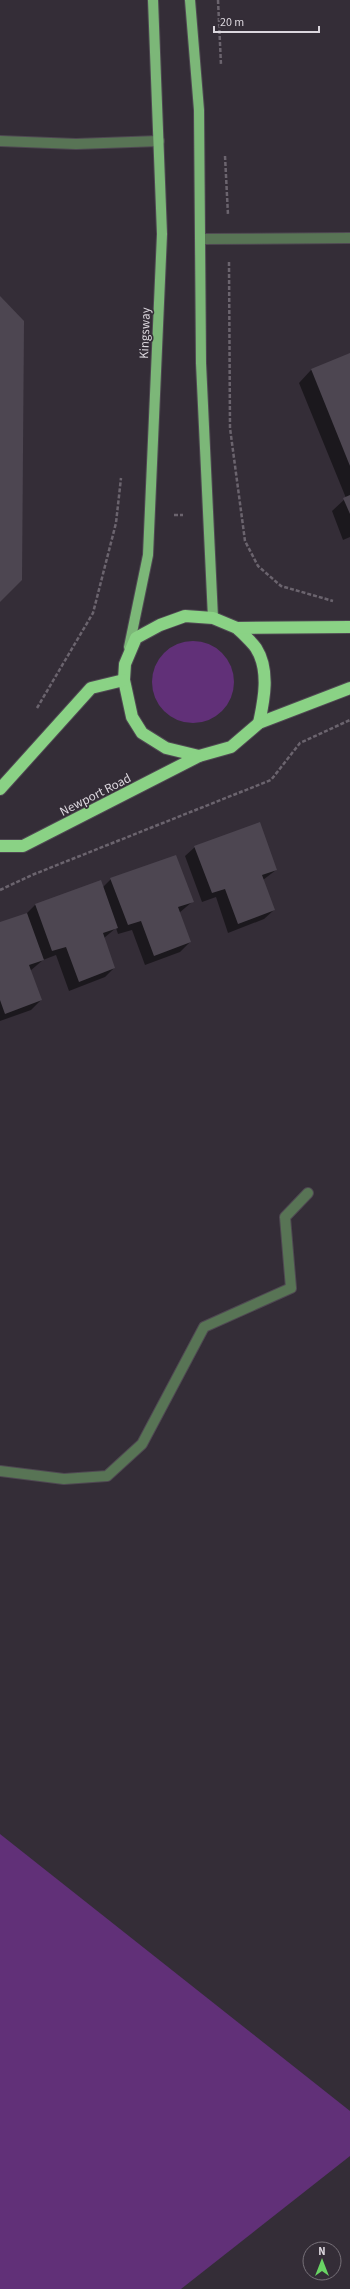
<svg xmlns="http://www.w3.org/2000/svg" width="350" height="2289" font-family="'Source Sans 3',sans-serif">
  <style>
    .green { fill: #613078 }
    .shadow { fill: #0007 }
    .building { fill: #4d4651 }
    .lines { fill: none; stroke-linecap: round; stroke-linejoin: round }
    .minor-casing { stroke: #4f4852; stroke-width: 12 }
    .major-casing { stroke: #4f4852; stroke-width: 12 }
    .highway-casing { stroke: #4f4852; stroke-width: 14 }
    .path { stroke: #6b646e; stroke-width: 2.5; stroke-dasharray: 4 2; stroke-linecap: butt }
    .minor { stroke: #587455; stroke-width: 10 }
    .major { stroke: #7cb778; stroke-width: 10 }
    .highway { stroke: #8ad285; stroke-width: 12 }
    .labels { text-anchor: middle; stroke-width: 3.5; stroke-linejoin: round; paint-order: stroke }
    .street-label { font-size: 13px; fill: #dbd6dd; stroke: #342d37 }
  </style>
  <rect width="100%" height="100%" fill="#342d37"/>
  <g class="green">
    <circle cx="193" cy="682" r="41"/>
    <path d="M0,1834L350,2111V2156L181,2289H0Z"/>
  </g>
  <g class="shadow">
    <path d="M350,355V537L343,540L332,511L346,498L299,383L311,370Z"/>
    <path d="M195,847L276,870L263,880L274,910L264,919L228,933L216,897L202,902L185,856Z"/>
    <path d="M111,879L192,902L179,913L190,942L180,952L145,965L132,930L118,934L116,928L104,938L114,968L105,977L69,991L56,955L43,960L30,971L41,1000L31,1010L0,1021V923L26,914L35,905L102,888Z"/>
  </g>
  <g class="building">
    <path d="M0,296L24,321L22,580L0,602Z"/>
    <path d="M350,353V466L311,369Z"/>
    <path d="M350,495V514L343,498Z"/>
    <path d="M260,822L277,870L262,875L275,910L238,924L225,889L212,893L194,846Z"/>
    <path d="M176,855L194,902L178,907L191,942L154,956L141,921L128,925L110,878Z"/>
    <path d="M101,880L118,928L103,933L115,968L79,982L66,947L52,951L35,904Z"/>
    <path d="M27,913L44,960L29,965L42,1000L5,1014L0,1000V922Z"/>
  </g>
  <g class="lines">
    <g class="minor-casing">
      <g id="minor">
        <path d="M0,141L76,144L159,141"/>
        <path d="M201,239L350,238"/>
        <path d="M0,1471L64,1479L107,1476L142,1444L204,1327L291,1288L285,1217L308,1193"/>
      </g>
    </g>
    <g class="major-casing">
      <g id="major">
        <path d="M190,0L199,110L201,363L213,618"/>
        <path d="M129,647L148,555L162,234L153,0"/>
      </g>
    </g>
    <g class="highway-casing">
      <g id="highway">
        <path d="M237,628C243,634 251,641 256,648C270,670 264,700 259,723"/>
        <path d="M199,756L166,748L142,733L132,717L124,680L125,664L136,638L160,625L185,616L213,618L237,628L350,627"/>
        <path d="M0,789L91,688L124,680"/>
        <path d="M0,846H23L199,756L231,747L259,723L350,688"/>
      </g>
    </g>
    <g class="path">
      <path d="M218,0L221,65"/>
      <path d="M225,156L228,215"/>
      <path d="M229,262L230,428L245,541L258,566L281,586L333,601"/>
      <path d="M174,515H183"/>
      <path d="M37,708L93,613L116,523L121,478"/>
      <path d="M0,890L32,875L271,780L300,743L350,720"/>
    </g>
    <use href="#minor" class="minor"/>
    <use href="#major" class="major"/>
    <use href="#highway" class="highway"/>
  </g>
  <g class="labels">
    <g class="street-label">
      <text transform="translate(144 333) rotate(-88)" y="5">Kingsway</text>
      <text transform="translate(95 794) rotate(-27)" y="5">Newport Road</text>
    </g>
  </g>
  <g transform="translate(322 2261)"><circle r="19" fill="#342d37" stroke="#777179"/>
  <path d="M0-3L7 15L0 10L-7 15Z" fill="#69d464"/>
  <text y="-6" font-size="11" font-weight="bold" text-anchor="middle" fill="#dbd6dd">N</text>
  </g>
  <path d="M214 26v6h105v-6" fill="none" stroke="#dbd6dd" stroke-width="2"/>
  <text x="220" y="26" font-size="12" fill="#dbd6dd" stroke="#342d37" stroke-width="3" paint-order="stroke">20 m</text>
</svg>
